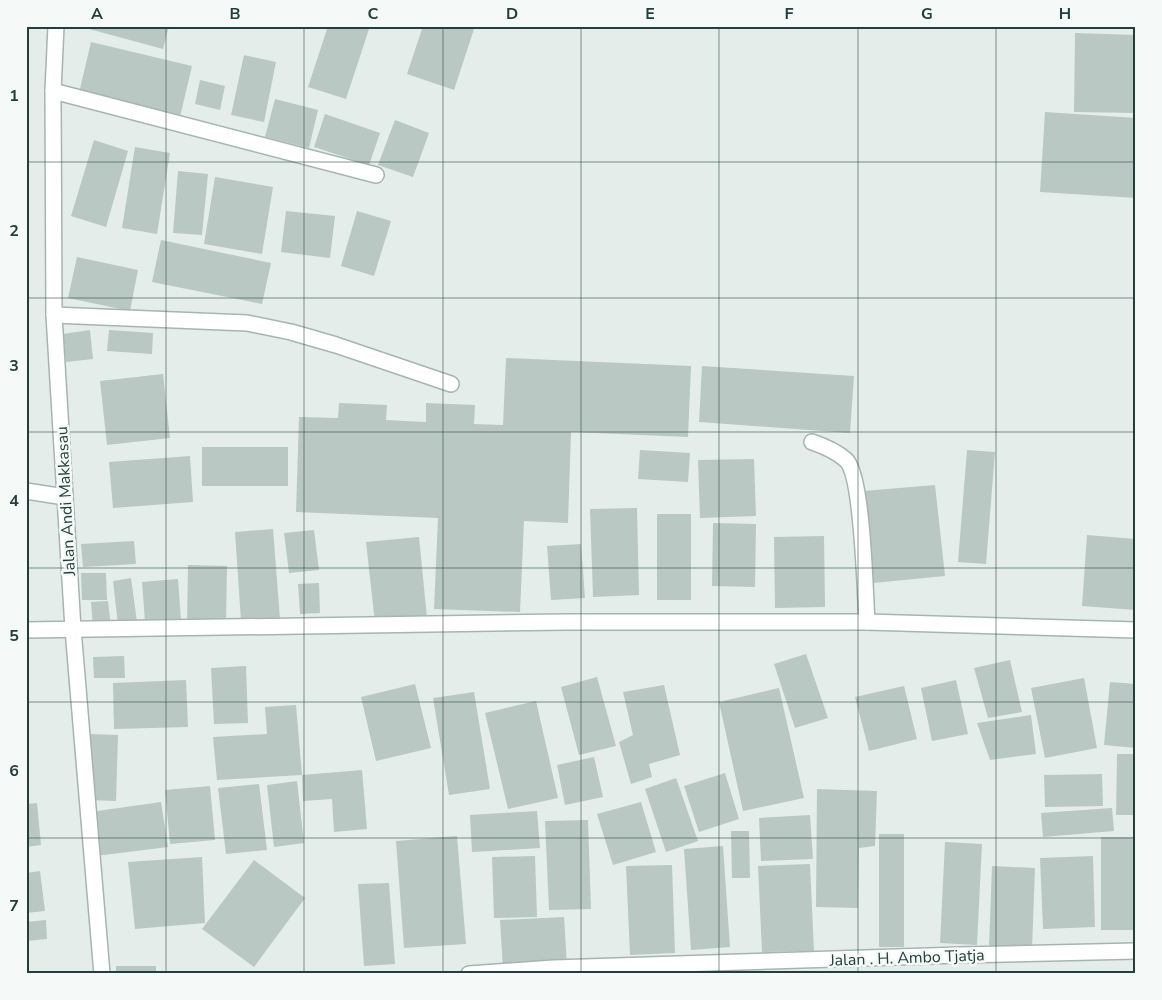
<svg xmlns="http://www.w3.org/2000/svg" width="1162" height="1000" font-family="'Nunito Sans',sans-serif">
  <style>
    .building { fill: #b9c8c3 }
    .lines { fill: none; stroke-linecap: round; stroke-linejoin: round }
    .minor-casing { stroke: #a6b5b2; stroke-width: 18 }
    .tertiary-casing { stroke: #a6b5b2; stroke-width: 18 }
    .minor { stroke: #fff; stroke-width: 15 }
    .tertiary { stroke: #fff; stroke-width: 15 }
    .grid { fill: none; stroke: #233f3a; stroke-width: 1; stroke-opacity: 0.55 }
    .labels { text-anchor: middle; stroke-width: 5; stroke-linejoin: round; paint-order: stroke }
    .street-label { font-size: 16px; fill: #233f3a; stroke: #f5faf8 }
    .neatline { fill: none; stroke: #233f3a; stroke-width: 2 }
    .grid-label { font-size: 16px; text-anchor: middle; font-weight: bold; fill: #233f3a }
  </style>
  <rect width="100%" height="100%" fill="#e4edea"/>
  <g class="building">
    <path d="M78,26H169L163,49Z"/>
    <path d="M328,26H370L346,99L308,87Z"/>
    <path d="M423,26H475L454,90L407,74Z"/>
    <path d="M1075,33L1136,35V113L1074,112Z"/>
    <path d="M91,42L192,66L180,117L79,93Z"/>
    <path d="M244,55L276,62L264,122L231,115Z"/>
    <path d="M200,80L225,86L220,110L195,104Z"/>
    <path d="M275,99L318,110L309,148L265,137Z"/>
    <path d="M1045,112L1136,118V198L1040,192Z"/>
    <path d="M325,114L380,133L369,165L314,147Z"/>
    <path d="M395,120L429,133L413,177L378,165Z"/>
    <path d="M94,140L128,151L106,227L71,216Z"/>
    <path d="M135,147L170,153L157,234L122,228Z"/>
    <path d="M178,171L208,174L202,235L173,233Z"/>
    <path d="M215,177L273,187L262,254L204,244Z"/>
    <path d="M286,211L335,216L330,258L281,252Z"/>
    <path d="M357,211L391,221L374,276L341,266Z"/>
    <path d="M161,240L271,263L262,304L152,282Z"/>
    <path d="M77,257L138,270L130,311L68,298Z"/>
    <path d="M90,330L93,359L66,362L63,334Z"/>
    <path d="M109,330L153,333L152,354L107,351Z"/>
    <path d="M506,358L691,366L688,437L571,432L568,523L524,521L520,612L434,609L438,518L296,512L299,417L338,418L339,403L387,405L386,420L426,422V403L475,405L474,424L503,425Z"/>
    <path d="M702,366L854,376L850,433L699,422Z"/>
    <path d="M163,374L170,438L107,445L100,381Z"/>
    <rect x="202" y="447" width="86" height="39"/>
    <path d="M640,450L690,453L688,482L638,479Z"/>
    <path d="M967,450L995,452L986,564L958,562Z"/>
    <path d="M190,456L193,502L113,508L109,462Z"/>
    <path d="M754,459L756,516L700,518L698,460Z"/>
    <path d="M935,485L945,576L873,583L863,491Z"/>
    <path d="M637,508L639,595L593,597L590,509Z"/>
    <rect x="657" y="514" width="34" height="86"/>
    <path d="M713,523L756,524L755,587L712,586Z"/>
    <path d="M273,529L280,619L241,621L235,532Z"/>
    <path d="M314,530L319,570L289,573L284,533Z"/>
    <path d="M1087,535L1136,539V610L1082,606Z"/>
    <path d="M824,536L825,607L775,608L774,537Z"/>
    <path d="M419,537L427,618L375,623L366,542Z"/>
    <path d="M134,541L136,564L83,567L81,544Z"/>
    <path d="M581,544L585,598L551,600L547,546Z"/>
    <path d="M188,565L227,566L226,626L187,625Z"/>
    <path d="M81,573H106L107,600H82Z"/>
    <path d="M131,578L137,622L118,625L113,581Z"/>
    <path d="M178,579L181,620L145,622L142,582Z"/>
    <path d="M319,583L320,613L300,614L298,584Z"/>
    <path d="M108,601L111,627L93,628L91,602Z"/>
    <path d="M806,654L828,718L795,728L774,664Z"/>
    <path d="M124,656L125,678H94L93,657Z"/>
    <path d="M1010,660L1022,712L988,718L974,668Z"/>
    <path d="M246,666L248,723L214,724L211,668Z"/>
    <path d="M597,677L616,746L579,755L561,687Z"/>
    <path d="M1084,678L1097,748L1045,758L1031,688Z"/>
    <path d="M186,680L188,727L114,729L113,683Z"/>
    <path d="M956,680L968,734L932,741L921,688Z"/>
    <path d="M1110,682L1136,684V748L1104,745Z"/>
    <path d="M415,684L431,748L376,761L361,697Z"/>
    <path d="M664,685L680,755L649,764L652,777L631,784L619,742L633,735L623,692Z"/>
    <path d="M904,686L917,739L869,751L855,697Z"/>
    <path d="M779,688L804,798L743,811L719,702Z"/>
    <path d="M474,692L490,789L449,795L433,698Z"/>
    <path d="M536,701L558,798L508,809L485,713Z"/>
    <path d="M296,705L302,775L217,780L213,737L267,734L265,707Z"/>
    <path d="M1031,715L1036,754L990,760L977,723Z"/>
    <path d="M90,734L118,735L116,801L88,800Z"/>
    <path d="M1117,754H1136V815H1116Z"/>
    <path d="M594,757L603,797L565,805L557,765Z"/>
    <path d="M362,770L367,829L334,832L332,799L303,801L302,775Z"/>
    <path d="M725,773L739,819L699,832L684,786Z"/>
    <path d="M1102,774L1103,806L1045,807L1044,775Z"/>
    <path d="M676,778L698,841L666,852L645,789Z"/>
    <path d="M297,781L304,843L274,847L267,785Z"/>
    <path d="M259,784L267,850L226,854L218,788Z"/>
    <path d="M210,786L215,840L170,844L165,790Z"/>
    <path d="M817,789L877,791L875,846L859,848L858,908L816,907Z"/>
    <path d="M161,802L168,847L96,856L90,812Z"/>
    <path d="M641,802L656,852L613,865L597,814Z"/>
    <path d="M37,803L41,845L26,847V804Z"/>
    <path d="M1112,808L1114,831L1043,837L1041,813Z"/>
    <path d="M537,811L540,848L472,852L470,815Z"/>
    <path d="M810,815L813,859L761,861L759,818Z"/>
    <path d="M588,820L591,909L549,910L545,821Z"/>
    <path d="M731,831H749L750,878H732Z"/>
    <rect x="879" y="834" width="25" height="113"/>
    <path d="M457,836L466,944L404,948L396,841Z"/>
    <rect x="1101" y="837" width="35" height="93"/>
    <path d="M945,842L982,844L977,945L940,943Z"/>
    <path d="M723,846L730,947L691,950L684,849Z"/>
    <path d="M535,856L537,917L494,918L492,857Z"/>
    <path d="M1093,856L1095,927L1043,929L1040,858Z"/>
    <path d="M202,857L205,923L135,929L128,862Z"/>
    <path d="M254,860L305,898L254,967L202,929Z"/>
    <path d="M810,864L814,951L762,952L758,866Z"/>
    <path d="M672,865L675,953L630,955L626,866Z"/>
    <path d="M992,866L1035,868L1032,949L989,947Z"/>
    <path d="M40,871L45,911L26,913V873Z"/>
    <path d="M389,883L395,964L364,966L358,884Z"/>
    <path d="M564,917L567,966L503,970L500,920Z"/>
    <path d="M46,920L47,939L27,941L26,922Z"/>
    <rect x="116" y="966" width="40" height="8"/>
  </g>
  <g class="lines">
    <g class="minor-casing">
      <g id="minor">
        <path d="M53,91L376,175"/>
        <path d="M54,315L247,323L291,332L336,345L451,384"/>
        <path d="M812,442C824,446 837,452 846,460C863,475 865,595 867,622"/>
        <path d="M26,491L65,497"/>
        <path d="M26,630L567,622H867L1136,630"/>
        <path d="M469,974L554,968L960,955L1136,951"/>
      </g>
    </g>
    <g class="tertiary-casing">
      <path id="tertiary" d="M56,26L53,91L54,315L73,629L102,974"/>
    </g>
    <use href="#minor" class="minor"/>
    <use href="#tertiary" class="tertiary"/>
  </g>
  <path class="grid" d="M166,26V974M304,26V974M443,26V974M581,26V974M719,26V974M858,26V974M996,26V974M26,162H1136M26,298H1136M26,432H1136M26,568H1136M26,702H1136M26,838H1136"/>
  <g class="labels">
    <g class="street-label">
      <text transform="translate(65 501) rotate(-93)" y="6">Jalan Andi Makkasau</text>
      <text transform="translate(907 957) rotate(-2)" y="6">Jalan . H. Ambo Tjatja</text>
    </g>
  </g>
  <rect width="1162" height="1000" fill="none" stroke="#f5faf8" stroke-width="55"/>
  <rect x="28" y="28" width="1106" height="944" class="neatline"/>
  <g class="grid-label">
    <text x="97" y="19">A</text>
    <text x="235" y="19">B</text>
    <text x="373" y="19">C</text>
    <text x="512" y="19">D</text>
    <text x="650" y="19">E</text>
    <text x="789" y="19">F</text>
    <text x="927" y="19">G</text>
    <text x="1065" y="19">H</text>
    <text x="14" y="101">1</text>
    <text x="14" y="236">2</text>
    <text x="14" y="371">3</text>
    <text x="14" y="506">4</text>
    <text x="14" y="641">5</text>
    <text x="14" y="776">6</text>
    <text x="14" y="911">7</text>
  </g>
</svg>
